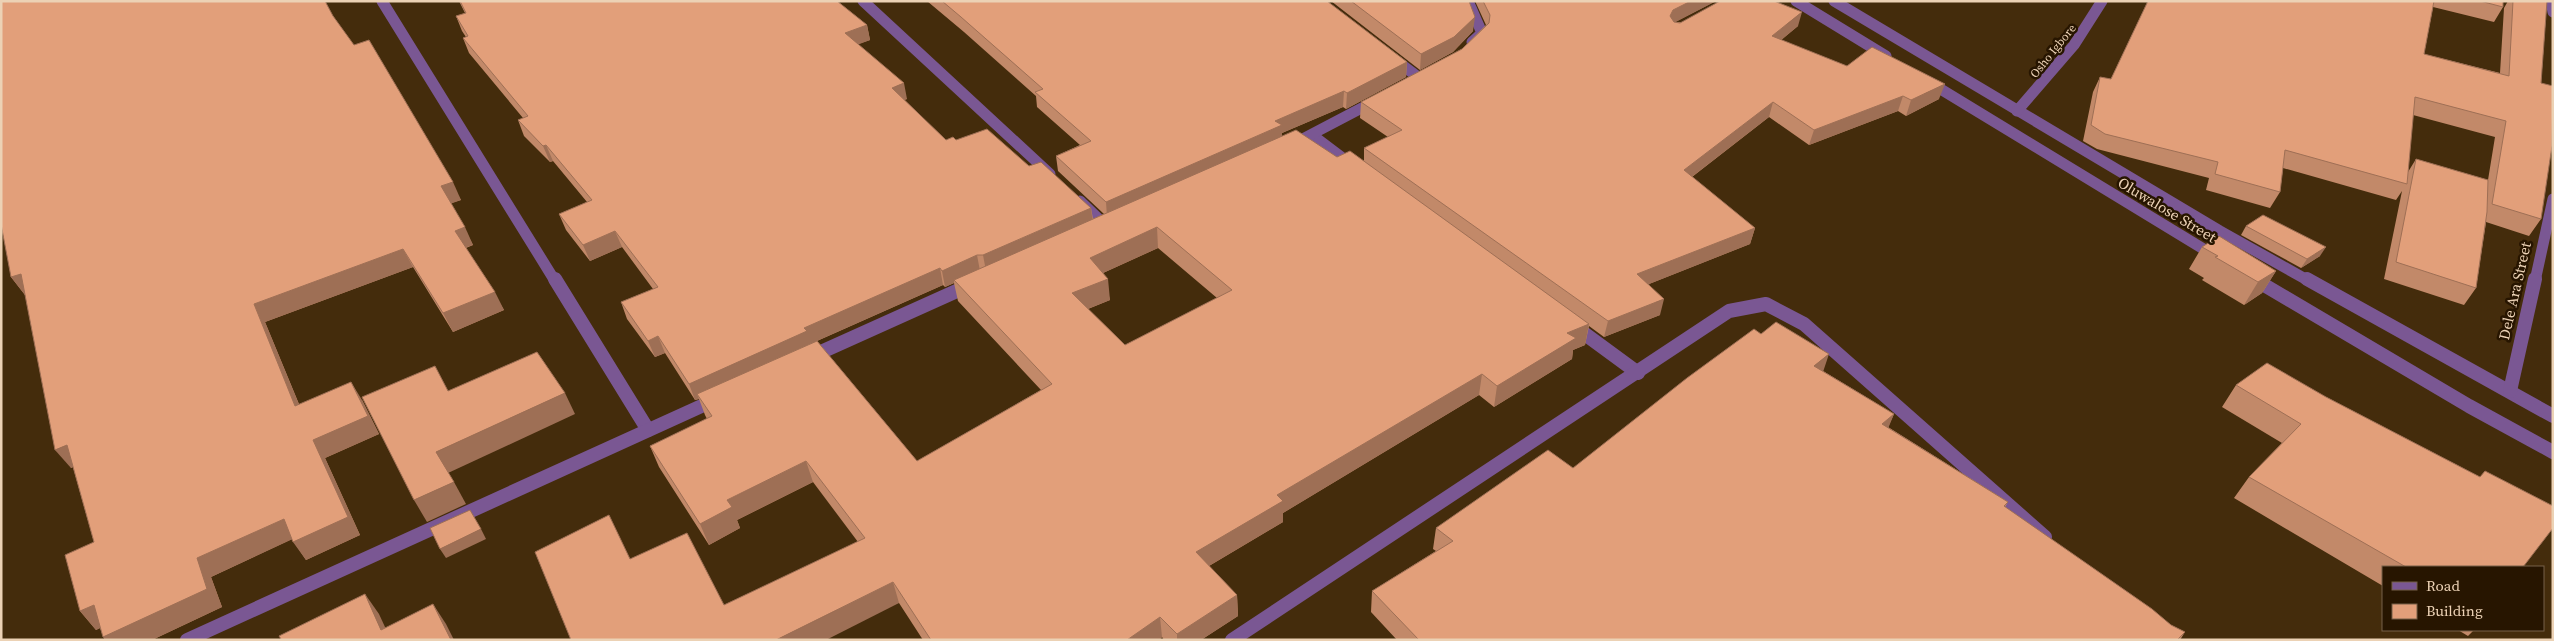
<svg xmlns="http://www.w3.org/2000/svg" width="2554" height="641" font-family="'Source Serif 4',serif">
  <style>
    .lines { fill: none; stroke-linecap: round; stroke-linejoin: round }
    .minor-far1 { stroke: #7a5793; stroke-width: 11 }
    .minor { stroke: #7a5793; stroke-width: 14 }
    .wall { fill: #c28969; fill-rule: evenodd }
    .shaded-wall { fill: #9e6f55 }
    .building { fill: #e29f7a; stroke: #9e6f55; fill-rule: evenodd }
    .labels { text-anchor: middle; stroke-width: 5; stroke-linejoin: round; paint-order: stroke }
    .far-street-label { font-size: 12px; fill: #ecd2b5; stroke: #271500 }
    .street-label { font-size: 15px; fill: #ecd2b5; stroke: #271500 }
  </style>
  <rect width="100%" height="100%" fill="#442c0c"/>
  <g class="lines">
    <g class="minor-far1">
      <path d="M382,1L555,281"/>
      <path d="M863,1L1050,174"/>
      <path d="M1468,1L1482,33L1472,42"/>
      <path d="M1796,1L1886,56"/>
      <path d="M1834,1L2220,231L2309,281"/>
      <path d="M2551,1L2553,12"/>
      <path d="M1394,59L1418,77"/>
      <path d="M1929,82L2215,256"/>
      <path d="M2017,111L2074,45L2102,1"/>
      <path d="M1312,135L1353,166"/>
      <path d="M1293,144L1375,101"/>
      <path d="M1080,201L1105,225"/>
      <path d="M2252,278L2256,281"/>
      <path d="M2535,281L2553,199"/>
    </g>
    <g class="minor">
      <path d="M555,279L648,430"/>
      <path d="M2254,279L2469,406L2553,452"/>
      <path d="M2307,279L2553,416"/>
      <path d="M1574,326L1638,373"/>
      <path d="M810,357L970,285"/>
      <path d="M2510,391L2535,279"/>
      <path d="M187,640L717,399"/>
      <path d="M1232,640L1729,311L1766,304L1804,324L2045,537"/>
    </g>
  </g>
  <g class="wall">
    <path d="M459,1H837L867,25L870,40L858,44L907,99L904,100L946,140H956L1029,166L1091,208L1093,219L1104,214L1058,171L1056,156L1080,145L1037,107L1036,96L964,32L927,1H1327L1407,62L1406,77L1346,109L1343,107L1282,133V136L1337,157L1364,161V148L1388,137L1360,118L1361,102L1462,49L1486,25L1475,1H1716L1675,22L1798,26L1781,40L1847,66L1939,99L1906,116L1898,111L1809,145L1769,117L1692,177L1755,228L1750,244L1649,284L1660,315L1604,337L1589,326L1585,345L1573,350L1572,359L1494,407L1479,395L1283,513V522L1209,566L1237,595L1238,616L1201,640H1164L1162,637L1159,640H923L899,603L571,640L630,559L724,605L858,542L813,482L737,520L740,528L709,545L659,467L650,446L707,419L705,415L699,399L695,400L665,353L655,357L627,319L621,302L653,289L622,247L590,261L566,230L559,214L587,202L553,161L550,162L524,136L518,120L523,118L469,53L463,38L466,37L462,31L456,16L465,13ZM1158,248L1217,298L1125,345L1088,309L1110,300L1103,273ZM954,283L958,301L1041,390L917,461L817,341L943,285L945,287Z"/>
    <path d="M1331,1H1469L1473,31L1453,52L1420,70Z"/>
    <path d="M2148,1H2503V7L2494,22L2433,7L2424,54L2500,73L2504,8L2508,1H2547L2541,83V219L2529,236L2486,222L2476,288L2464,305L2384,279L2402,191L2396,200L2283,168L2280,192L2270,208L2206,190L2209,178L2097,149L2083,141L2093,92L2100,77L2111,79ZM2413,115L2495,137L2488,180L2416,159L2408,172Z"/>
    <path d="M333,16L461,200L451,203L473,245L466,248L504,310L453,332L413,267L265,322L299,404L362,400L379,434L325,458L360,535L306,560L292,539L211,577L222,607L152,640H105L100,628L96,630L80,611L94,542L73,467L71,468L26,295H25L11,277Z"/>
    <path d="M2246,226L2320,256L2301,268L2241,235Z"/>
    <path d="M2202,247L2276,271L2262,293L2244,305L2202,280L2204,278L2189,269Z"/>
    <path d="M1823,371L1894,414L1888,427L2008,502L2005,507L2171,625L2185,632L2180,640H1397L1371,612L1372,591L1436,551L1433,549L1436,528L1573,468Z"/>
    <path d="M2236,385L2326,397L2480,477L2523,567H2383V586L2234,498L2249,477L2282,443L2222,407Z"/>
    <path d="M2458,630H2474L2468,636Z"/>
  </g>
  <g class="shaded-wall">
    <path d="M1691,1H1716L1670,25V16L1673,10Z"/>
    <path d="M1802,12L1798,26L1768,51L1772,36Z"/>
    <path d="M1475,17L1473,31L1453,52L1420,70L1421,54Z"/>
    <path d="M867,25L870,40L849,48L845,33Z"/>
    <path d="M1407,62L1406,77L1346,109L1347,93Z"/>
    <path d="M904,83L907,99L895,103L892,88Z"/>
    <path d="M1945,84L1939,99L1906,116L1911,100Z"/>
    <path d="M1344,91L1343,107L1282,133V141L1107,217L1106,202L1275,121Z"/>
    <path d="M1903,96L1898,111L1809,145L1814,130Z"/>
    <path d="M1773,102L1769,117L1680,186L1684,170Z"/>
    <path d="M546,145L553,161L550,162L543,146Z"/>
    <path d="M453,182L461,200L450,204L441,186Z"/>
    <path d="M1091,208L1093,224L986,271L983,255Z"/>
    <path d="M465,227L473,245L464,248L455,231Z"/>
    <path d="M1157,227L1158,248L1092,278L1090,258Z"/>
    <path d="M1755,228L1750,244L1634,290L1637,274Z"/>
    <path d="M615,231L622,247L590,261L583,245Z"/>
    <path d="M2326,247L2320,256L2301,268L2307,259Z"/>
    <path d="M403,249L413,267L265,322L307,424L295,406L254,304Z"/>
    <path d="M977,255L980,271L954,280V283L945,287L942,271Z"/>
    <path d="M940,268L943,285L697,394L699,399L695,400L689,384L804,328Z"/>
    <path d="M2276,271L2262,293L2244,305L2258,282Z"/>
    <path d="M21,274L35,292L25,295L11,277Z"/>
    <path d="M1108,279L1110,300L1075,314L1072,293Z"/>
    <path d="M495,292L504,310L453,332L443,313Z"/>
    <path d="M1664,299L1660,315L1604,337L1608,321Z"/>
    <path d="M1589,324L1585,345L1573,350L1572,359L1494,407L1497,386L1567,333Z"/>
    <path d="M658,336L665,353L655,357L648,341Z"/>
    <path d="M1829,354L1822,375L1814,366Z"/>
    <path d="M1482,374L1479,395L1283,513V522L1197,573L1196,552L1277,495Z"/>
    <path d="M351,382L362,400L379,434L325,458L360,535L306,560L293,542L313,440Z"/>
    <path d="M565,393L575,414L448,473L436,452Z"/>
    <path d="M1894,414L1885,436L1882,424Z"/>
    <path d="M67,445L82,463L71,468L55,450Z"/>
    <path d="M806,461L813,482L737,520L740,528L709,545L700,524L727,500Z"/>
    <path d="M454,482L466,504L427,522L414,500Z"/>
    <path d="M284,519L297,537L211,577L222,607L152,640H105L103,637L197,558Z"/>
    <path d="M481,529L486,539L446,558L440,549Z"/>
    <path d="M893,582L899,603L826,640H776Z"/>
    <path d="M365,594L379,614L391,640L381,630Z"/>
    <path d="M1237,595L1238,616L1201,640H1177V634Z"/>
    <path d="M433,604L446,624L454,640H451Z"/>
    <path d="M94,605L110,623L96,630L80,611Z"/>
    <path d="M1160,617L1162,637L1159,640H1127Z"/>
  </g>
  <g class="building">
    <path d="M1,1H325L333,16L354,45L369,40L453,182L441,186L465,227L455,231L495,292L443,313L403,249L254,304L295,406L351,382L368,416L313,440L348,517L293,542L284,519L197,558L207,589L103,637L94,605L80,611L65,555L94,542L67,445L55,450L21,274L11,277L1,224Z"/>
    <path d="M460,1H837L867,25L845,33L904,83L892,88L946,140L953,137L956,140L987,129L1029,166L1041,162L1091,208L983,255H977L942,271L940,268L804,328L807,331L689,384L658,336L648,341L621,302L658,287L615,231L583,245L559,214L592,200L546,145L543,146L518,120L528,116L463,38L468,36L456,16L466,13Z"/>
    <path d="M942,1H1327L1407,62L1347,93L1344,91L1275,121L1282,125L1106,202L1056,156L1091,141L1035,92L1043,89L961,17Z"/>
    <path d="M1351,1H1469L1475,17L1454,37L1421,54Z"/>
    <path d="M1483,1H1691L1673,10L1670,16L1674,22L1680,23L1720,1H1774L1802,12L1772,36L1847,66L1872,47L1945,84L1911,100L1903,96L1814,130L1773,102L1684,170L1755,228L1637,274L1664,299L1608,321L1364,148L1402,130L1361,102L1462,49L1489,23L1490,15Z"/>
    <path d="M2148,1H2434L2424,54L2509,76L2513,1H2547L2541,83L2553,86L2552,146L2541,219L2492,204L2506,121L2415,97L2407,184L2285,150L2280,192L2215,174L2218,162L2105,134L2091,125L2100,77L2111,79Z"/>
    <path d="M2480,1H2503V7Z"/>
    <path d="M1296,130L1337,157L1350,151L1589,324L1567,333L1576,338L1497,386L1482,374L1277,495L1283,501L1196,552L1237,595L1177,634L1160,617L1127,640H931L893,582L776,640H571L535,552L609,515L630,559L687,533L724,605L865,538L806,461L727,500L732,507L700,524L650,446L712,416L697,394L817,341L917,461L1052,384L954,280ZM1157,227L1232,290L1125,345L1072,293L1108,279L1090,258Z"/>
    <path d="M2416,159L2488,180L2487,212L2476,288L2396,262Z"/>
    <path d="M2263,215L2326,247L2307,259L2246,226Z"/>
    <path d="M2219,236L2276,271L2258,282L2215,257L2218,256L2202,247Z"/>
    <path d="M1776,322L1829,354L1814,366L1894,414L1882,424L2008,502L2004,506L2152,609L2171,625L2185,632L2177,640H1419L1372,591L1453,541L1436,528L1548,450L1573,468L1687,378L1754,329L1761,334Z"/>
    <path d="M537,352L565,393L436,452L454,482L414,500L362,397L435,366L448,391Z"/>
    <path d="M2267,363L2326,397L2480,477L2485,471L2553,506V528L2523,567H2406L2249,477L2301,424L2236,385Z"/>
    <path d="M470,510L481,529L440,549L430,528Z"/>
    <path d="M365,594L381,630L433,604L451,640H279L281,639L279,636Z"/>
  </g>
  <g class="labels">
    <g class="far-street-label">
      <text transform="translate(2053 51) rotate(-51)" y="4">Osho Igbore</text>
    </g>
    <g class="street-label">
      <text transform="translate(2167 210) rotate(31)" y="5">Oluwalose Street</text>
      <text transform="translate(2515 291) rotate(-77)" y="5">Dele Ara Street</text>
    </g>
  </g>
  <rect width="2554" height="641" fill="none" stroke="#ecd2b5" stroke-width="5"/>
  <rect x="2382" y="566" width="162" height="65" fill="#271500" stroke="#766148"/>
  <rect x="2392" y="582" width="25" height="8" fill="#7a5793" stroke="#766148"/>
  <text x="2426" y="591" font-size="15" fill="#ecd2b5">Road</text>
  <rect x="2392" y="604" width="25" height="15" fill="#e29f7a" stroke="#766148"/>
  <text x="2426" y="616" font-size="15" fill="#ecd2b5">Building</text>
</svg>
